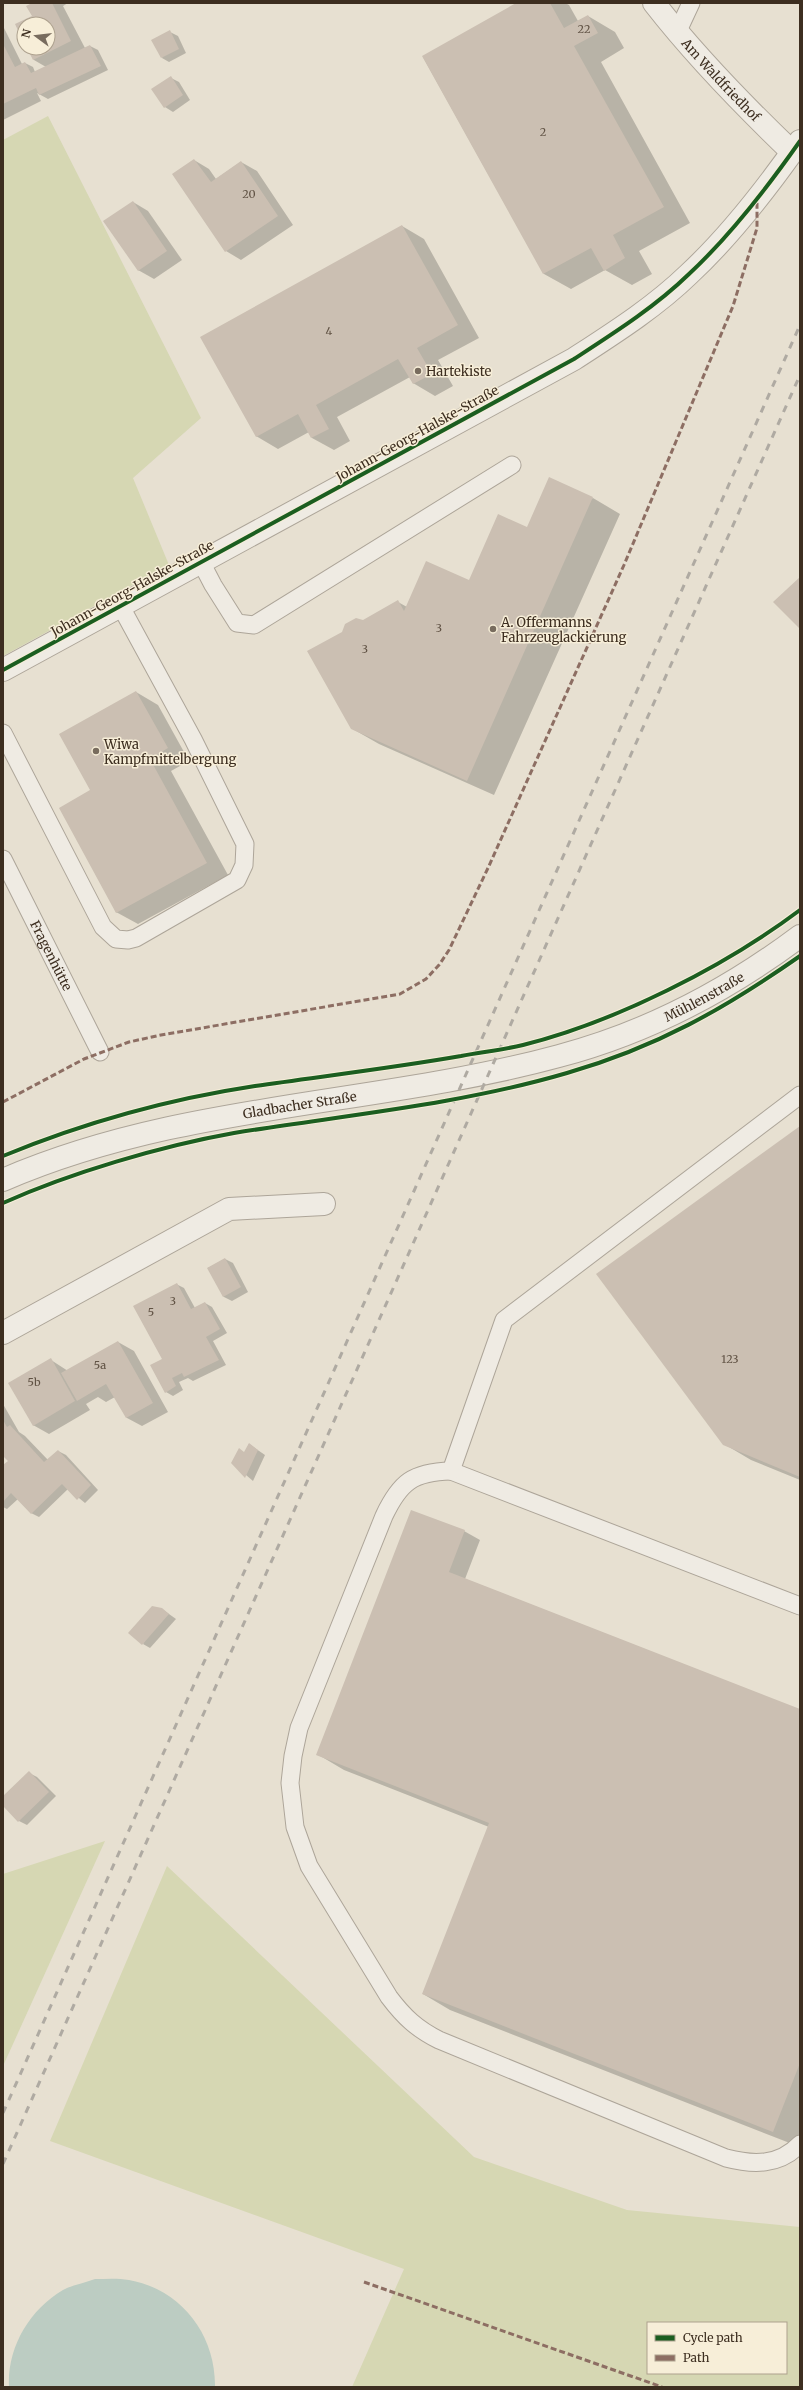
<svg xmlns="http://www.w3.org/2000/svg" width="803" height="2390" font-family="Merriweather,serif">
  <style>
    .green { fill: #d6d7b3; fill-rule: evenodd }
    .water { fill: #bcccc2 }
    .shadow { fill: #0003 }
    .building { fill: #cbbfb2 }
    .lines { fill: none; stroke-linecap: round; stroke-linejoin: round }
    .service-casing { stroke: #ada599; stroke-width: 19 }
    .minor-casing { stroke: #ada599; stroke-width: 24 }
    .tertiary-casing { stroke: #ada599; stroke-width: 24 }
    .service { stroke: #efebe3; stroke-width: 17 }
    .minor { stroke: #efebe3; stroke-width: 22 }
    .tertiary { stroke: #efebe3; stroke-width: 22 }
    .rail { stroke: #afaaa2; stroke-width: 3; stroke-dasharray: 7 7; stroke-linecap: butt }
    .quiet { stroke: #8d6e63; stroke-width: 3; stroke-dasharray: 6 3; stroke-linecap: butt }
    .cycleway-casing { stroke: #f7eed8; stroke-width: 6 }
    .cycleway { stroke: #1b5e20; stroke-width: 4 }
    .poi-dot { fill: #786c5e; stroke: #f7eed8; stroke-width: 1.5 }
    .labels { text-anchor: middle; stroke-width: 3; stroke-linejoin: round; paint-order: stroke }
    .number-label { font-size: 11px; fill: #605244 }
    .street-label { font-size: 13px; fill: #3d2e20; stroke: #f7eed8 }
    .poi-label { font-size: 13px; fill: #3d2e20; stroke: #f7eed8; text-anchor: start }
  </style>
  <rect width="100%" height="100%" fill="#e7e0d1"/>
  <g class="green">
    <path d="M48,116L201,418L133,478L169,565L3,656V140Z"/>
    <path d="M105,1841L13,2044L3,2066V1874Z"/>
    <path d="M167,1866L474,2157L627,2210L800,2227V2387H352L404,2269L50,2141ZM648,2323H786V2373H648Z"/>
  </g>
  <path class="water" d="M95,2279C106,2279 118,2278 129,2280C181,2289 216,2335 215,2387H9C7,2348 29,2310 63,2290C72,2285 85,2283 95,2279Z"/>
  <g class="shadow">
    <path d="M34,3H68L63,6L85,48L90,46L98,50L108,70L48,99L37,93L41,101L3,120V26L22,64L25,63L33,67L35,72L46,67L34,60L28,48H48V24H24V40L16,25L33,17Z"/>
    <path d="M518,3H565L569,5L578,21L588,16L615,32L624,48L601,62L690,223L639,251L652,274L632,285L605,270L571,289L544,274L423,57Z"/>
    <path d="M170,32L178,36L186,53L169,62L162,58Z"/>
    <path d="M171,78L179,82L190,100L173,112L165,107Z"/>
    <path d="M194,160L209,169L216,179L241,162L257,171L293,225L241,260L226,251Z"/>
    <path d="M133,202L148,211L182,260L154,279L138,270Z"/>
    <path d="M402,226L424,239L479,338L438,360L453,386L435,396L413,383L410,377L337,417L350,441L334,450L312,438L309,432L278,449L256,436Z"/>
    <path d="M593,498L620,514L494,795L379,744L351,728L363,621L398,602L407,607L469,582L527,528Z"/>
    <path d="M136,692L158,705L189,761L171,771L228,875L138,924L116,912L91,791Z"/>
    <path d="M800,1127V1480L751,1460L724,1444Z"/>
    <path d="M225,1259L233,1263L248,1292L232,1301L224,1297L208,1268Z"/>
    <path d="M176,1284L184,1288L195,1308L205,1303L212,1307L227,1333L213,1341L226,1365L193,1381L188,1378L179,1382L183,1390L173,1396L166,1392L163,1359Z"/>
    <path d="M118,1342L134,1351L168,1412L142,1426L127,1418L115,1397L106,1402L98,1397L86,1404L90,1410L49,1434L33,1425L51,1360L68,1371Z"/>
    <path d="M3,1404L19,1432L25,1436L48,1460L58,1451L66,1455L98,1490L85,1503L68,1489L39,1517L31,1513L18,1499L7,1509L3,1507V1466L9,1461L3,1454Z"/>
    <path d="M249,1444L265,1455L253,1481L232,1463L245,1453Z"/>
    <path d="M464,1531L480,1540L465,1579L800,1710V2147L450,2010L423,1994L489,1827L344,1770L317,1754Z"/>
    <path d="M162,1609L176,1619L150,1648L143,1644Z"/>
    <path d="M29,1773L37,1777L56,1796L27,1825L19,1821L3,1804V1798Z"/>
  </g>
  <g class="building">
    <path d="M32,3H52L71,41L33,60L27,48H48V24H24V43L15,24L32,16L26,6Z"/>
    <path d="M516,3H550L564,28L588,15L598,33L574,46L664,207L613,235L625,258L604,271L591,248L543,274L422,56Z"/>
    <path d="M170,30L179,49L161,58L151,40Z"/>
    <path d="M3,44L15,67L25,62L31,73L90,45L101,66L39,95L36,88L3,104Z"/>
    <path d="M171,76L183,95L164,108L151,89Z"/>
    <path d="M194,159L211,182L241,161L278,216L225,252L172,174Z"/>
    <path d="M133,201L167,251L138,271L103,221Z"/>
    <path d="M402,225L458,325L417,348L432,374L413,384L398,359L316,405L329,429L311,438L298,414L256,437L200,337Z"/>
    <path d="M549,477L593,497L467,781L351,729L307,651L342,632L345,624L356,618L363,620L398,600L404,611L426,561L469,580L498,514L527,527Z"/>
    <path d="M800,577V629L773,602Z"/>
    <path d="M136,691L168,748L150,759L207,863L116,913L59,808L90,790L59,734Z"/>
    <path d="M800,1126V1477L723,1445L596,1274Z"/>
    <path d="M225,1258L241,1287L223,1297L207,1268Z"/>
    <path d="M177,1283L191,1309L205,1302L220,1329L206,1337L219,1360L184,1377L182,1373L172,1378L176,1386L165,1393L150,1365L162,1359L133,1306Z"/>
    <path d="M118,1341L153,1403L126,1418L106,1384L77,1401L61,1373Z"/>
    <path d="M51,1358L75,1401L33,1426L8,1383Z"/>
    <path d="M3,1420L7,1427L10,1425L44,1462L58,1450L91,1485L77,1500L62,1484L31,1514L11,1493L3,1502V1465L8,1461L3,1456Z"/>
    <path d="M249,1443L258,1450L245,1478L231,1463L239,1448L244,1452Z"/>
    <path d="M411,1510L465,1530L449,1572L800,1709V2063L773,2132L422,1994L489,1823L316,1755Z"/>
    <path d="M152,1606L162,1608L169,1614L142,1645L128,1633Z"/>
    <path d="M29,1771L49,1792L18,1822L3,1806V1796Z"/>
  </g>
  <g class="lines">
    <g class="service-casing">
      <g id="service">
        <path d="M677,33L691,3"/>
        <path d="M201,562L213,585L237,623L254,625L512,465"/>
        <path d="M3,733L103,927L116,939L128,940L136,938L237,880L244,865L245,844L193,739L120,605"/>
        <path id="s1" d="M3,859L100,1052"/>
        <path d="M800,1095L504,1320L451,1471L800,1606"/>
        <path d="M451,1471C413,1472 400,1482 384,1516L299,1728L293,1756L290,1783L295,1827L309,1866L389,1997C404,2017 417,2029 439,2040L726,2158C753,2165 779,2166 800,2144"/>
      </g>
    </g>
    <g class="minor-casing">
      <g id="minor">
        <path id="s2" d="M654,3C696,57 743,105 792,152"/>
        <path d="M3,670L574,359C614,333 655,307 689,274C731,235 767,188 800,141"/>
        <path d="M3,1333L229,1209L324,1204"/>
      </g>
    </g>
    <g class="tertiary-casing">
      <g id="tertiary">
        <path id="s3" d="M3,1180C180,1103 375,1106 559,1056C646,1033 728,990 800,936"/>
      </g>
    </g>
    <use href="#service" class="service"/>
    <use href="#minor" class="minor"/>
    <use href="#tertiary" class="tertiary"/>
    <g class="rail">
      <path d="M3,2113L800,325"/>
      <path d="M3,2164L800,375"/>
    </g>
    <g class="quiet">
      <path d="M3,1102L84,1059L129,1042L161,1035L400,994L426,979L439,965L449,950L488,868L624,565L733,306L757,228V200"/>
      <path d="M364,2282L662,2387"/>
    </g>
    <g class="cycleway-casing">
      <g id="cycleway">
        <path d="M3,670L574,359C614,333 655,307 689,274C731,235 767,188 800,141"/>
        <path d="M3,1156C83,1123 169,1099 255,1086C324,1076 392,1068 461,1056C481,1052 503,1050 523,1045C615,1022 724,967 800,910"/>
        <path d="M3,1203C70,1173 161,1146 234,1133C345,1115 458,1105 567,1073C657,1047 724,1009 800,956"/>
      </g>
    </g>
    <use href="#cycleway" class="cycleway"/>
  </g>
  <g class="poi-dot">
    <circle cx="418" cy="371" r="4"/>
    <circle cx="493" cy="629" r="4"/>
    <circle cx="96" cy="751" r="4"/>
  </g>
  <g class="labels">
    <g class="number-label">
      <text x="584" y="33">22</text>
      <text x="543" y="136">2</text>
      <text x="249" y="198">20</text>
      <text x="329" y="335">4</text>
      <text x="439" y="632">3</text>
      <text x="365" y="653">3</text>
      <text x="173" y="1305">3</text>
      <text x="151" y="1316">5</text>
      <text x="730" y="1363">123</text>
      <text x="100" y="1369">5a</text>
      <text x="34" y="1386">5b</text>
    </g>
    <g class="street-label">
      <text dy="5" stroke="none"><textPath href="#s2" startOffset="102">Am Waldfriedhof</textPath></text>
      <text transform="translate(417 433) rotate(-29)" y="5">Johann-Georg-Halske-Straße</text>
      <text transform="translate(132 588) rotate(-29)" y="5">Johann-Georg-Halske-Straße</text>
      <text dy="5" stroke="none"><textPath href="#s1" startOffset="108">Fragenhütte</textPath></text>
      <text dy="5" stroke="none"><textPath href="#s3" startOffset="728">Mühlenstraße</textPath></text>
      <text dy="5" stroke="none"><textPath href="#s3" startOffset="307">Gladbacher Straße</textPath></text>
    </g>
    <g class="poi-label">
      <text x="426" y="376">Hartekiste</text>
      <text x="501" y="627">A. Offermanns<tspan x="501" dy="15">Fahrzeuglackierung</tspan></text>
      <text x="104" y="749">Wiwa<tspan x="104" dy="15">Kampfmittelbergung</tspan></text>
    </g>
  </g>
  <rect width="803" height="2390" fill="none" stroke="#3d2e20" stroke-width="8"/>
  <rect x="647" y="2322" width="140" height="52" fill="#f7eed8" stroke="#ada18e"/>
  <rect x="655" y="2335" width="20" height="6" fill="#1b5e20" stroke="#ada18e"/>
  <text x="683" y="2342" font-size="12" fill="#3d2e20">Cycle path</text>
  <rect x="655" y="2355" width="20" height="6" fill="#8d6e63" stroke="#ada18e"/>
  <text x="683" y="2362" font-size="12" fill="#3d2e20">Path</text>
  <g transform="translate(36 36) rotate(285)"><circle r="19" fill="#f7eed8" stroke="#ada18e"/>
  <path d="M0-3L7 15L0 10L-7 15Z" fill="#786c5e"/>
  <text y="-6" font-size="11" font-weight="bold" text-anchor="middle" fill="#3d2e20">N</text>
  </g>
</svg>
